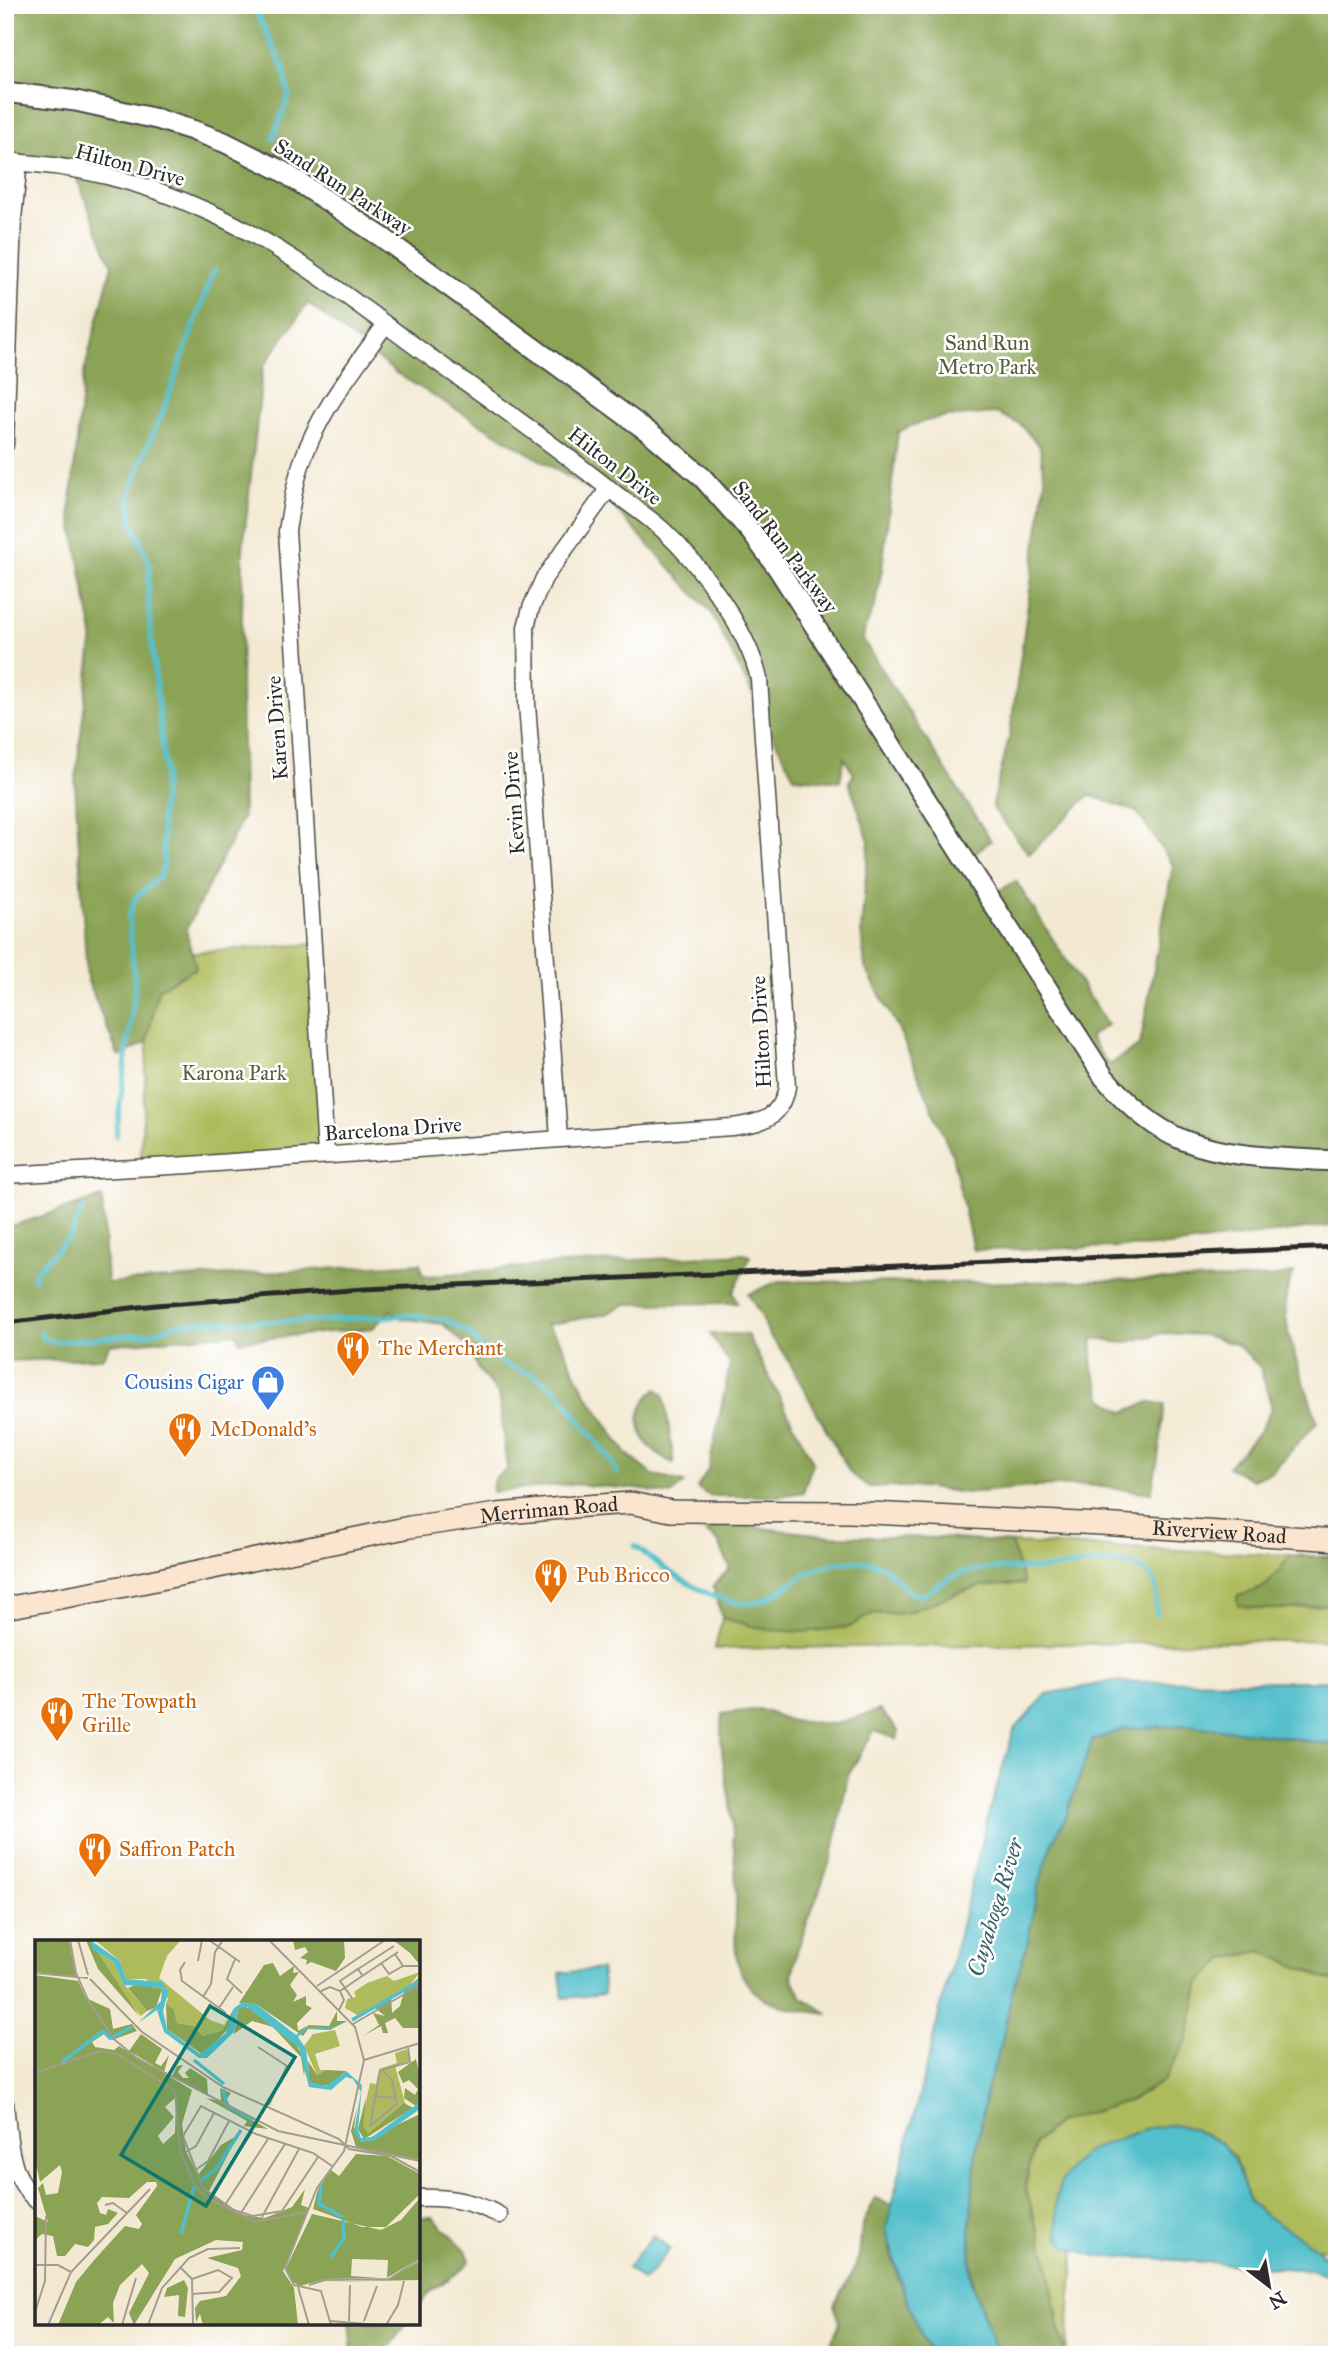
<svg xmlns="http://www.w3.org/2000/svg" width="1342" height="2360" font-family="'IM FELL Great Primer',serif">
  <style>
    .green { fill: #aebb5d; stroke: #6c7344; stroke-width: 2 }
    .forest { fill: #8aa354; stroke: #5a6740; stroke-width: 2; fill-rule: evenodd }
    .water { fill: #52bfcb; stroke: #3e757b; stroke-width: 2 }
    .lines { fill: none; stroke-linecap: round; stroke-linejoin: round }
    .stream { stroke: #52bfcb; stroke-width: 5 }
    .minor-casing { stroke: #494844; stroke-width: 19 }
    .tertiary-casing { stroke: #494844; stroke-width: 23 }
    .secondary-casing { stroke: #494844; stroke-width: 24 }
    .minor { stroke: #fff; stroke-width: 16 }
    .tertiary { stroke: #fff; stroke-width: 19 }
    .secondary { stroke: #fbe5cf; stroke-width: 21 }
    .rail { stroke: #2b2b2b; stroke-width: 5 }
    .labels { text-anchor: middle; stroke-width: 5; stroke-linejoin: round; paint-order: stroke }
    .street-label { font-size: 21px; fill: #2b2b2b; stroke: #fff }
    .park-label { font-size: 21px; fill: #595d3c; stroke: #fff }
    .food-label { font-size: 21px; fill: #c56008; stroke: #fff; text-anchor: start }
    .shop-label { font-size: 21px; fill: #366cbe; stroke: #fff; text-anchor: end }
    .water-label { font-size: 23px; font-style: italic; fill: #395f63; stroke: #fff }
    .inset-river { fill: none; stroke: #52bfcb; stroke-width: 3.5 }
    .inset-road { fill: none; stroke: #a39d8f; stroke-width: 2 }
    .view { fill: #0f766e; fill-opacity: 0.15; stroke: #0f766e; stroke-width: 3.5 }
    .inset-edge { fill: none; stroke: #2b2b2b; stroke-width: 3.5 }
  </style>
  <rect width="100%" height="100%" fill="#fff"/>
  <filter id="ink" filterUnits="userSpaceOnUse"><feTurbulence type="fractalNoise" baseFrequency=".0143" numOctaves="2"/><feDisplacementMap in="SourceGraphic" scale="14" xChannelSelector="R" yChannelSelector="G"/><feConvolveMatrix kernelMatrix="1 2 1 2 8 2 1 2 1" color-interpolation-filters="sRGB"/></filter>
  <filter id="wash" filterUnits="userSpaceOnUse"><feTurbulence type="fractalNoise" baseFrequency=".00686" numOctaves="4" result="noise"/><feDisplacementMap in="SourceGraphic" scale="28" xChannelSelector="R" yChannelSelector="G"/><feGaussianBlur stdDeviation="1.57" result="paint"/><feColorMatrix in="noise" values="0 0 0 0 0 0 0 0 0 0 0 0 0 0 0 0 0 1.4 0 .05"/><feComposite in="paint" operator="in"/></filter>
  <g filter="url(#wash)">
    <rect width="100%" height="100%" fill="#f3e9d2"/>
    <g class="green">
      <path d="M312,944L326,1154L140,1168L153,955Z"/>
      <path d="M1011,1543L1337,1557V1640L715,1649L722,1618L768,1630L849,1627L872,1614L906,1613L957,1593L982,1586L1023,1584Z"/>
      <path d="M1261,1951L1337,1983V2250L1317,2248L1265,2215L1250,2202L1234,2158L1221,2143L1191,2128L1170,2125L1144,2129L1088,2151L1071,2167L1058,2217V2234L1065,2247L1075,2250L1066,2355L1059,2328L1048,2262L1025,2187L1035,2143L1058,2122L1131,2100L1187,2041L1200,1982L1224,1959Z"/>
    </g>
    <g class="forest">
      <path d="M5,5H1337V1225L1169,1246L973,1250L952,1154L899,1030L865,967L861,931L869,841L849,782L854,774L844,758L840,781L794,777L711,612L608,501L396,373L308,303L263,367L243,548L241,683L243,817L186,930L196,968L158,989L147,1042L119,1057L87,979L75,783L93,635L70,511L84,372L112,265L70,162L5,157ZM997,413L1021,425L1040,447L1045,481L1010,734L992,807L1029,854L1089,795L1137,812L1173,865L1140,1045L1109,1065L1089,1037L1107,1025L1016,881L997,892L973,854L991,841L863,640L865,628L875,605L882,569L898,432C929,415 962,416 997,413Z"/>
      <path d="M102,1197L107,1283L420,1263L422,1274L428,1276L544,1265L743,1254L751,1256L733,1292L738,1303L626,1304L606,1314L546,1325L559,1339L584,1390L626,1453L653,1475L684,1483L671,1495L639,1489L570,1484L492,1492L494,1478L507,1470L499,1395L477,1368L470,1349L443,1324L401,1318L390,1311L373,1328L239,1341L237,1333L110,1345L102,1358L5,1361V1228Z"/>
      <path d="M1294,1273C1269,1314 1306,1379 1317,1422L1272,1472L1253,1480L1228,1467L1259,1432L1272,1408L1260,1367L1236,1344L1203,1335L1163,1333L1123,1343L1093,1338L1092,1366L1103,1399L1124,1412L1149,1402L1165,1404L1158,1459L1151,1493L1087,1485L1032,1487L966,1493L921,1487H869L850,1473L786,1356L769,1335L761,1315L748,1294L779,1281L949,1283L1242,1279L1270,1277Z"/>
      <path d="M710,1334H747L813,1462L803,1492L780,1496H710L697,1488L709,1468L730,1364Z"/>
      <path d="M657,1389L664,1395L674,1463C640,1451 625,1412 657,1389Z"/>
      <path d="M720,1523L832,1536L943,1538L1011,1543L1024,1584L982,1586L957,1593L906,1613L872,1614L849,1627L805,1632L768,1630L722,1618L713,1586L730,1568L718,1541L705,1532Z"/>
      <path d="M1290,1556L1337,1557V1603L1288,1609H1261L1238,1605L1237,1596C1272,1588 1269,1582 1290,1556Z"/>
      <path d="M759,1709L791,1721L835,1724L880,1710L899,1732L896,1739L874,1730L848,1776L832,1856L797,1951L792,1977L802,1997L829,2014C803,2011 764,2008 747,1983C731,1961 736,1931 736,1905C736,1871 734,1838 730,1804C726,1774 718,1745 722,1714Z"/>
      <path d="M1185,1725L1279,1736L1337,1746V1983L1261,1951L1224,1959L1200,1982L1187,2041L1163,2081L1131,2100L1058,2122L1035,2143L1025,2187L1048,2262L1059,2328L1066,2355H998L972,2281L970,2230L975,2158L987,2086L1001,2046L1012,1992L1028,1941L1037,1891L1053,1842L1066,1816L1092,1741L1124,1729Z"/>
      <path d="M875,2198L892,2206C890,2213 888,2220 887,2227C885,2252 919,2332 932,2355H825L840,2323L834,2305L852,2274L859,2256L862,2226Z"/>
      <path d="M418,2217H432L466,2250L470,2261L463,2269L431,2291L418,2308Z"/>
      <path d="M350,2323H407L383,2355H352Z"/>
    </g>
    <g class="water">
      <path d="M1337,1681V1746L1279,1736L1185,1725L1124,1729L1092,1741L1066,1816L1053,1842L1037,1891L1028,1941L1012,1992L1001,2046L987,2086L975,2158L970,2230L971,2281L998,2355H932C910,2316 897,2272 886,2229L989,1812L1014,1730L1047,1694L1110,1682Z"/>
      <path d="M601,1969L604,1994L563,1998L560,1973Z"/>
      <path d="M1170,2125L1191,2128L1221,2143L1233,2158L1250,2202L1265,2215L1317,2248L1333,2266L1327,2275L1309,2270L1151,2258L1101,2257L1065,2247L1058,2234L1056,2198L1061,2182L1071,2167L1087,2151L1144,2129Z"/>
      <path d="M653,2235L670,2249L644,2281L627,2268Z"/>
    </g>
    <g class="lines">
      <g class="stream">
        <path d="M253,5L284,69L289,96L273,138"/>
        <path d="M116,1136L135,988L129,916L135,899L159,877L164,865L161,818L165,769L150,627L148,583L150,565L132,522L130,495L141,461L162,414L214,270"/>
        <path d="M33,1279L36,1271L70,1236L83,1208"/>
        <path d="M41,1331L42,1338L53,1342L153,1333L177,1324L200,1322L316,1321L410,1315L447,1320L469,1333L484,1351L508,1366L534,1375L557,1390L612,1462L617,1473"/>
        <path d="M635,1546C663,1569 727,1616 764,1600C776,1595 785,1587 796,1580C815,1566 844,1559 867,1562C888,1564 893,1577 906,1589C909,1592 915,1594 920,1596C935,1590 946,1577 962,1573C987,1567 1012,1568 1037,1569C1066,1569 1130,1551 1151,1577C1159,1587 1156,1602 1156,1614"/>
      </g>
    </g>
  </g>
  <g filter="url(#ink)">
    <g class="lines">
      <g class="minor-casing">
        <g id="minor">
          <path d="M5,162C75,164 146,183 209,212C289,248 359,306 430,357C490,399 550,442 608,488C626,502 646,515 663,530C700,564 748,630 759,679L787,1087C782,1119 760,1123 732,1127L189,1165L5,1175"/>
          <path d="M5,445L13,219L19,162"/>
          <path d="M559,1138L527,704L526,627L531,608L544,578L609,488"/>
          <path d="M326,1154L287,531C291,507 294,485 302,462C319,411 355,368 385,325"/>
          <path d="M5,2103C9,2138 8,2176 37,2201"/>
          <path d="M418,2198C448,2197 473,2201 499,2215"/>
        </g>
      </g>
      <g class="tertiary-casing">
        <path id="tertiary" d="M5,92L76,101L157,119L192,130L224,142L282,171L383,238L654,436L702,477L751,532L777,567L1104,1077C1126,1103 1151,1127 1183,1140C1230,1159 1287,1158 1337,1161"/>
      </g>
      <g class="secondary-casing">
        <g id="secondary">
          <path id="s1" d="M5,1608L136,1584L410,1527L497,1514L585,1506L631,1503L671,1511L850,1512L1101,1524L1337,1540"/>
        </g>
      </g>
      <use href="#minor" class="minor"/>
      <use href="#tertiary" class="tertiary"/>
      <use href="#secondary" class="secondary"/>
      <path class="rail" d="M5,1323L156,1305L364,1289L1337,1247"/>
    </g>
  </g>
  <defs>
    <g id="restaurant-pin" transform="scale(1.75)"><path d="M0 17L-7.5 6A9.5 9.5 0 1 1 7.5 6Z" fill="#e8710a" stroke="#fff"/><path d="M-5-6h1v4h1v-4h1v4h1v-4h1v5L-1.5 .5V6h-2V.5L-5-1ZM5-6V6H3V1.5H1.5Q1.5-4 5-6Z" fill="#fff"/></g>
    <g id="shop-pin" transform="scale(1.75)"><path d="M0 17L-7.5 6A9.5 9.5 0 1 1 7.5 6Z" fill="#3f7fe0" stroke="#fff"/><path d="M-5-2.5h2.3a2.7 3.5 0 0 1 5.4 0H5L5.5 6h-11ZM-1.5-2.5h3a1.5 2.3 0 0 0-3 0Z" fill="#fff"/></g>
  </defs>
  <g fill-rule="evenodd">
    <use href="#restaurant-pin" x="353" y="1348"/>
    <use href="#shop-pin" x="268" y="1382"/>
    <use href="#restaurant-pin" x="185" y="1429"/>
    <use href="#restaurant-pin" x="551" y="1575"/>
    <use href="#restaurant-pin" x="57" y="1713"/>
    <use href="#restaurant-pin" x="95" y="1849"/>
  </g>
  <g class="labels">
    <g class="street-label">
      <text transform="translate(130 165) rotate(15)" y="7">Hilton Drive</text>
      <text transform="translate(343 187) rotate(33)" y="7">Sand Run Parkway</text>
      <text transform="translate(615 466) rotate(38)" y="7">Hilton Drive</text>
      <text transform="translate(785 547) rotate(53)" y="7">Sand Run Parkway</text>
      <text transform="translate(277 728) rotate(-94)" y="7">Karen Drive</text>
      <text transform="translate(514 803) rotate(-94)" y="7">Kevin Drive</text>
      <text transform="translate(761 1032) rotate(-93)" y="7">Hilton Drive</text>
      <text transform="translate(393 1129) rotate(-4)" y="7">Barcelona Drive</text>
      <text dy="7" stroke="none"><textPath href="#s1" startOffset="553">Merriman Road</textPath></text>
      <text dy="7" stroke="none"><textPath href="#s1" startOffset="1225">Riverview Road</textPath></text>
    </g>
    <g class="park-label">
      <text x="987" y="350">Sand Run<tspan x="987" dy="24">Metro Park</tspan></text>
      <text x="234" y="1080">Karona Park</text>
    </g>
    <g class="food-label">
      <text x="378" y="1355">The Merchant</text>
      <text x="210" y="1436">McDonald's</text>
      <text x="576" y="1582">Pub Bricco</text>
      <text x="82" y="1708">The Towpath<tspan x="82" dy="24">Grille</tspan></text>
      <text x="119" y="1856">Saffron Patch</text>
    </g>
    <g class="shop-label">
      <text x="244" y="1389">Cousins Cigar</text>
    </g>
    <g class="water-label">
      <text transform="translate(995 1907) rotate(-73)" y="8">Cuyahoga River</text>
    </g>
  </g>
  <g transform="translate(35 1940)">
    <rect width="385" height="385" fill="#f3e9d2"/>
    <path d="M146,0L132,16L124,38L175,80L189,85L193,77L187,92L168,96L158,86L142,83L139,71L131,64L133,58L111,39H91L85,21L61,1ZM62,12L78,21L89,44L112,71L106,76L85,51ZM385,32L375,45L324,76L310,68L312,59L321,57L319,52L332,43L352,36L359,41ZM300,90L305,106L280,114L285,130H291L282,135L269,106L278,94ZM372,109L375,121L360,126L372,170L331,198L325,188L335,143L341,144L344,129L362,123L360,113Z" fill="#aebb5d"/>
    <path d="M0,0H34L41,37L0,32ZM51,0L55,1L105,77L63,29ZM258,0H309L310,18L301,31L276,22L271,25L272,20L265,18L273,12L270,7L260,10ZM358,0H385V25L375,13ZM238,23L245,36L259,26L258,33L264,32L255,45L262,55L258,62L271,56V65L277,68L262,83L263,91L274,85L294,86L302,71V81H312L295,90L273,89L268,96L221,64L204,63L229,25ZM0,35L43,41L51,58L75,69L78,89L97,84L102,91L77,100L69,94L57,102L60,107L79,110L84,106L157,150L147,184L151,211L163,235L186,205L203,195L173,253L209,275L230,278L257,267L270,249L266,265L274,268L248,331L259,348L263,385H168L165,374L161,382L160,368L165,361L191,356L206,336L203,328L172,318L207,310L208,302L181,300L140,319L99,385L94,373L114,333L107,324L85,345L78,363L79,383L73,377L63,385H23L41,342L60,319L90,286L104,289L107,284L101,275L122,246L121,242H112L94,258L67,257L62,263L65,273L71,275L73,269L83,273L73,284L60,287L59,300L53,307L40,304L30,316H22L18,296L7,294L1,299L0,317V276L13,282L3,248L8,243L11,255L23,253L27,232L25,225L5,242L0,219ZM141,157L140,193L128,204L123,196L139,177L130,167ZM385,37V88H368L360,78L350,83L353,93H348L346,86L328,96L344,85L338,73L350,76L340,68L356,56L357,73L365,66L370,49ZM103,44L127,49L121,67L112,71L93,48ZM131,64L139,70L142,83L158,86L168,96L187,91L199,68L194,88L168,115L132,89ZM208,66L216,69L260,103L268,116L270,128L269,136L266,117L238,87L217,81L199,94L203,69ZM106,94L127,109L120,123L126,126L134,115L129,132L94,111ZM381,119L385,137V162L381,166L369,158L370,148L380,155L383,149L374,140L368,143L363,132ZM273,121L282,135L291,130L311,131L294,145L284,146L274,142ZM148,125L143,132L148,138H154L150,133L155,128L172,139L173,156L137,136L142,126ZM185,148L196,153L192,159L196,168L233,189L209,186L212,181L171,158L186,161ZM331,157L328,186L333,194L369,163L378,168L329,199L323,189ZM322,168L319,187L326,202L385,174V220L321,207L316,191ZM321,214L352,216L385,234V254L351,287H327L278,269L283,249L296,230L304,236ZM385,258V318L352,338L353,320L317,319L316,336L345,338L291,339L265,346L256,341L251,328L277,274L346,290L366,280ZM385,321V340L288,342L352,340ZM149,340L153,348L150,377L143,376L144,355L129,357L132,348Z" fill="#8aa354" fill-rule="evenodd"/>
    <path d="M55,0L85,21L91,39L127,42L133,52L128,71L132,89L165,114L191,93L199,68L208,62L221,64L261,95L271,87L294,88L313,81L292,90L272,88L263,97L271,109L275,142L291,146L311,131L327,145L323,189L326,198L337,197L385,162V169L341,200L326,202L319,192L326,152L318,139L311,137L296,150L274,147L264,108L212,67L203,69L199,92L172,118H164L129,92L122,70L103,83L126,61L127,48L89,45L78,21L58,10Z" fill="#52bfcb"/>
    <path class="inset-river" d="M317,80L385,41M159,120L189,144M27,122L68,91L75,98L97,87M188,149L192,166L218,180M167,240L181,229L206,190M286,246L284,264L308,277M146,294L159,247M296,317L309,298L308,280"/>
    <path class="inset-road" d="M35,0L41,33L54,62L80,100L103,119L243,191L385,221M43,0L53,35M174,0L205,22M234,0L320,87L329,120M360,14L368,26H383M200,19L192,39L207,53M163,21L167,0M150,22L145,30L147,41L191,73M346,23L354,34L368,26M323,29L359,6M0,33L53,38M55,39L107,92L188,147L304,199L314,209L356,216L385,232M282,46L350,0M286,51L295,47L305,51L309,60L304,70M305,51L363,12M168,57L176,44L180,12L188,0M317,58L305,41L323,29L327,35M184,68L198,47M318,84L385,45M223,107L252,126L234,165M347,130L357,140L362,164L335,186L345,131L346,130L375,122L373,107M0,133L65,111L82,114L140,151L145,211L160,245L172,258L219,282L273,272M339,156L361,158M151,212L161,206L179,173M283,217L247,271L218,276L199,270L168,248L148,196L166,166L221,194L278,213L297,226M159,231L173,221L194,181M176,255L217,192M70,265L78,263L92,273M190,265L233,199M206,273L250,204M227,277L264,209M0,325H23L36,332M145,327L157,339L158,385M157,339L183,330L197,338L184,352L157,354M274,345L290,340L354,339L385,319M263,347L274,385M0,372L10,341L11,276M295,381L344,385M314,381L315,345M329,381L342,346M13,385L36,332L115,249M87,385L101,338M113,385L127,348L154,318L173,309L205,308M296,385L286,351L259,345L250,328L282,248L309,211L329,120L385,103M351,385L363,365L369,341"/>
    <path class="view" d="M175,66L260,117L171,266L86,215Z"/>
    <rect width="385" height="385" class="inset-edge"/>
  </g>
  <rect width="1342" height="2360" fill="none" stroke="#fff" stroke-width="28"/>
  <g transform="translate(1269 2286) rotate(149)" stroke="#ffffff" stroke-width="5" paint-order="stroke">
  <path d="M0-5L12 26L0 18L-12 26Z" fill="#2b2b2b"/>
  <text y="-10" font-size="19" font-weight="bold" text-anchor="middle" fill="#2b2b2b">N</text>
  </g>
</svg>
